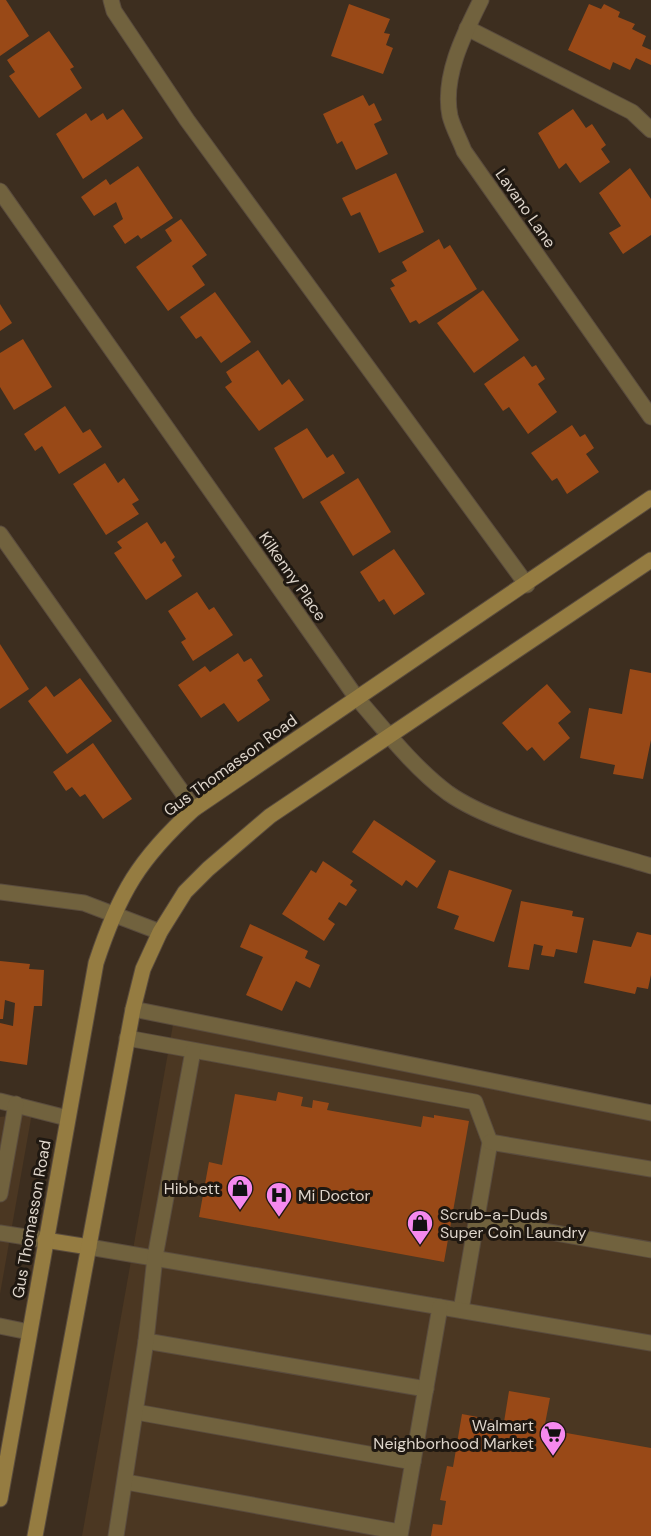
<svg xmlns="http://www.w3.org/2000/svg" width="651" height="1536" font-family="'DM Sans',sans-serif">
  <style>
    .built { fill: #4b3722 }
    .building { fill: #994917 }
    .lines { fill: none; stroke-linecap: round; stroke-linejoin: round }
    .lane-casing { stroke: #5a4c3e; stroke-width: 17 }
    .street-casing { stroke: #5a4c3e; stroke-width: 17 }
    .secondary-casing { stroke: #5a4c3e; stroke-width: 17 }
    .lane { stroke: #71623e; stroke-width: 15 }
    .street { stroke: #71623e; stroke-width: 15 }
    .secondary { stroke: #957c41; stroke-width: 15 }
    .labels { text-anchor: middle; stroke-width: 6; stroke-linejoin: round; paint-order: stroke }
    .street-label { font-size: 16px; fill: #ded5cb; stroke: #1f1811 }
    .poi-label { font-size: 16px; fill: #ded5cb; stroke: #1f1811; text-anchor: end }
  </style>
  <rect width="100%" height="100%" fill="#3d2e1f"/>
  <g class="built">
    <path d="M174,1019L651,1115V1536H82Z"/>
    <path d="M32,1113L0,1294V1117Z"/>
  </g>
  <g class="building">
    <path d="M0,0H6L29,36L0,56Z"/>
    <path d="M349,4L390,19L384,33L390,34L386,45L393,48L383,74L331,56Z"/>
    <path d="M589,4L601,9L604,4L620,12L618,17L635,24L632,29L646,36L642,46L651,50V65L636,58L630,70L613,62L610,70L568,50Z"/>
    <path d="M49,31L74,67L70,69L82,88L39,118L9,76L15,72L7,60Z"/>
    <path d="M363,95L369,106L374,103L382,120L374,124L388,154L356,170L342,141L337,144L323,114Z"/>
    <path d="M123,109L143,138L83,179L56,134L86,113L91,121L103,113L107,120Z"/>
    <path d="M573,109L586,128L592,124L606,145L601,149L610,162L580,183L566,163L559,169L538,133Z"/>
    <path d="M138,166L173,218L141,239L138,235L125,244L113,226L123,219L116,202L94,216L81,197L106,179L110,185Z"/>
    <path d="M630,168L651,199V235L623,254L609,233L621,226L599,193Z"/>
    <path d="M396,173L424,232L379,253L360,212L351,216L342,198Z"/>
    <path d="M181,219L207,255L192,266L205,285L168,311L136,267L172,241L165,230Z"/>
    <path d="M439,239L444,249L450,245L477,289L419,324L416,320L410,323L390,288L395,286L391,280L407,271L402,262Z"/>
    <path d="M483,290L519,340L474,373L437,323Z"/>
    <path d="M215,292L251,342L221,363L201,336L196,339L180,317Z"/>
    <path d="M0,304L12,323L0,331Z"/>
    <path d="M23,339L52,387L14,410L0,387V353Z"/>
    <path d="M258,350L282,385L289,379L304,400L259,431L225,387L232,382L226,372Z"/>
    <path d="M524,356L532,367L536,365L545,379L538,384L557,412L528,434L509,407L503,411L484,384Z"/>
    <path d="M65,406L83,433L90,429L102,447L59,474L42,446L35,451L24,434Z"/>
    <path d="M572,425L580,437L585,434L594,448L586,454L599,472L567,494L557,478L552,481L531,453Z"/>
    <path d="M307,428L327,458L333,454L345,473L303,499L274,448Z"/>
    <path d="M105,463L118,483L124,478L139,500L132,504L139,514L106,535L73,484Z"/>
    <path d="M358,478L391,532L353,556L320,502Z"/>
    <path d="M147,522L161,544L165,541L175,557L172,560L182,576L146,600L114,553L122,548L117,542Z"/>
    <path d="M394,549L425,594L394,615L384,599L379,602L360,572Z"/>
    <path d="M197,592L209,610L214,607L233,635L193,661L181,642L186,639L168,611Z"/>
    <path d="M0,644L29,689L0,709Z"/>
    <path d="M238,653L244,662L251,658L263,676L257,680L270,700L238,722L224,703L201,718L178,685L205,666L210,672Z"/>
    <path d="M630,669L651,673V740L643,779L613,774L615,765L580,758L589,708L622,714Z"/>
    <path d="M80,678L112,721L67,754L28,701L46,686L54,697Z"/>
    <path d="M547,684L571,712L558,723L570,738L544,761L532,747L527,751L502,723Z"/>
    <path d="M93,743L132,799L103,819L85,794L80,797L72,787L66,791L53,772Z"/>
    <path d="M374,820L436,861L417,888L406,880L402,886L352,852Z"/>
    <path d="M323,861L353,881L350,885L357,890L346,906L339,902L328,919L335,924L324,941L282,914L311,870L316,873Z"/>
    <path d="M449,870L512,890L494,942L454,929L459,916L437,908Z"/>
    <path d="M521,901L573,911L572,916L584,918L577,953L556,949L554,957L541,955L543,946L534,944L529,970L508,967Z"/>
    <path d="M250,924L308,951L305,958L320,965L310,988L296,981L282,1011L246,995L263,957L240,947Z"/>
    <path d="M637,932L651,935V975L648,989L637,987L635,994L584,983L593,940L631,947Z"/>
    <path d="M0,961L30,964L29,969L44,970L42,1006H34L27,1065L0,1061V1023L13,1026L15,1003L5,1000L3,1019H0Z"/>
    <path d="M278,1092L303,1097L301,1106L312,1108L313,1100L329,1103L327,1110L421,1127L423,1116L434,1118V1115L469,1121L444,1262L199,1217L209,1162L222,1165L235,1094L276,1101Z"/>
    <path d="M509,1391L550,1398L544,1429L651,1448V1536H431L433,1524L442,1525L446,1501L440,1500L447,1466L453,1467L462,1414L504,1422Z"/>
  </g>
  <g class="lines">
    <g class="lane-casing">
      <g id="lane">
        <path d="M111,0L114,11L187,120L527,585"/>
        <path d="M467,28L632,112L651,130"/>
        <path d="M0,534L194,809"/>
        <path d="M133,1009L651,1113"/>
        <path d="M127,1038L475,1102L490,1142L461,1310"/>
        <path d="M0,1101L67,1118"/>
        <path d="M490,1142L651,1169"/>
        <path d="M0,1194L16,1104"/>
        <path d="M476,1219L651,1250"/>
        <path d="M0,1233L45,1240"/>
        <path d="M89,1247L651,1343"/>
        <path d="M0,1326L29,1332"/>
        <path d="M146,1341L426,1389"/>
        <path d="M136,1412L413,1462"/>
        <path d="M126,1482L400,1532"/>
        <path d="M116,1536L146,1341L155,1257L193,1051"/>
        <path d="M400,1536L440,1307"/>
      </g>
    </g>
    <g class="street-casing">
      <g id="street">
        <path d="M481,0C464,34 442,77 450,116C453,128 460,140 464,151L651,417"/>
        <path d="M0,191L356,697C384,729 413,767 448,793C496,827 593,848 651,866"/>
        <path d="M0,892L84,903L160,932"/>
      </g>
    </g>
    <g class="secondary-casing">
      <g id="secondary">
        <path d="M45,1240L89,1247"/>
        <path d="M0,1499L96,963C119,893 139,859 194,809L651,498"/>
        <path d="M35,1536L133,1009L143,969L160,932L185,892L208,869L270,816L651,560"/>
      </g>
    </g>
    <use href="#lane" class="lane"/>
    <use href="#street" class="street"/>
    <use href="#secondary" class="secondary"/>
  </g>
  <defs>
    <g id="shop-pin" transform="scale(1.35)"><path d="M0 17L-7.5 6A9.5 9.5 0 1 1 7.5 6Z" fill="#f589ee" stroke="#1f1811"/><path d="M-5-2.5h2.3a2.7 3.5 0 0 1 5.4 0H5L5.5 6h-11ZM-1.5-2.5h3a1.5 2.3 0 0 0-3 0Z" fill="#111"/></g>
    <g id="hospital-pin" transform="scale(1.35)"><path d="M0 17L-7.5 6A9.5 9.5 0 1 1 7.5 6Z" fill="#f589ee" stroke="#1f1811"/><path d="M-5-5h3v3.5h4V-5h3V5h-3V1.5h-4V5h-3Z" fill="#111"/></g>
    <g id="supermarket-pin" transform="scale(1.35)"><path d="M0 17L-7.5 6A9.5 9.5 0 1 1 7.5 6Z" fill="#f589ee" stroke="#1f1811"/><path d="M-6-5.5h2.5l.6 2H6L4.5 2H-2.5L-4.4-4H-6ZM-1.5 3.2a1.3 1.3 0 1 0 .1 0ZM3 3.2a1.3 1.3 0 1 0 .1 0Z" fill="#111"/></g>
  </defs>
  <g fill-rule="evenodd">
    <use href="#shop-pin" x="240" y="1188"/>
    <use href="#hospital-pin" x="279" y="1195"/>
    <use href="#shop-pin" x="420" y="1223"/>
    <use href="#supermarket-pin" x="553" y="1434"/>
  </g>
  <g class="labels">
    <g class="street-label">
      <text transform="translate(526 208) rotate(55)" y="6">Lavano Lane</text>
      <text transform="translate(293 576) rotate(55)" y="6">Kilkenny Place</text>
      <text transform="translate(230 765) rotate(-36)" y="6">Gus Thomasson Road</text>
      <text transform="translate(31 1219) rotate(-80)" y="6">Gus Thomasson Road</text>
    </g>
    <g class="poi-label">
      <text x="220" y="1194">Hibbett</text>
      <text x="298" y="1201" text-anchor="start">Mi Doctor</text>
      <text x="440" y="1220" text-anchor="start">Scrub-a-Duds<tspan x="440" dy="18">Super Coin Laundry</tspan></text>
      <text x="534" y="1431">Walmart<tspan x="534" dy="18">Neighborhood Market</tspan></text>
    </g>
  </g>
</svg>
